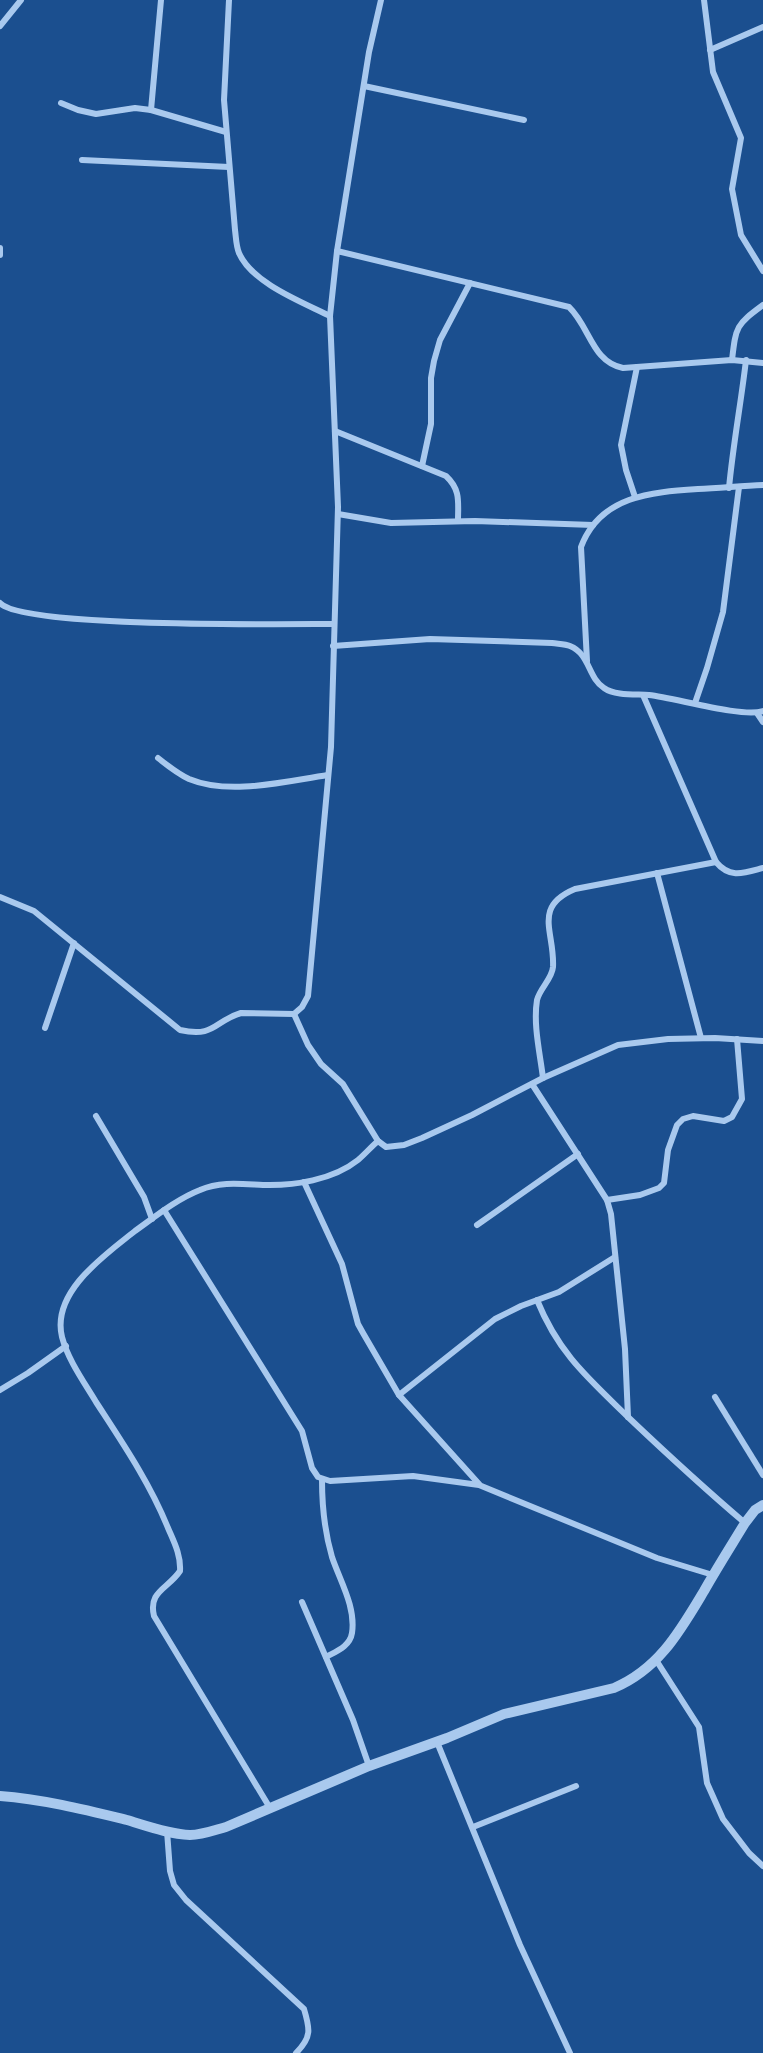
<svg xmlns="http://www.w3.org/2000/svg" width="763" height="2053" font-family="'Archivo Narrow',sans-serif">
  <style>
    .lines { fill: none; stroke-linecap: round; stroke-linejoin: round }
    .minor { stroke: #a9c9ee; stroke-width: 6 }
    .tertiary { stroke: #a9c9ee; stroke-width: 10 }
  </style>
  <rect width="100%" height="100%" fill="#1b4f8f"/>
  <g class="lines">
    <g class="minor">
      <path d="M229,0L224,100L235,230C236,237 236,246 239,253C252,283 302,302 330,316"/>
      <path d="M704,0L713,72L741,138L732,189L741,235L763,271"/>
      <path d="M0,26L21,0"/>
      <path d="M710,50L763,27"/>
      <path d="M364,86L524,120"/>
      <path d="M61,103L78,110L96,114L135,108L151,110L226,132"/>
      <path d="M151,110L161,0"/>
      <path d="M82,160L229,167"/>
      <path d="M0,248V255"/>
      <path d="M337,251L569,307C590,327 592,362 623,368L732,360L763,363"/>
      <path d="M732,360C736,326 736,325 763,305"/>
      <path d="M335,431L446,476C461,490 458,502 458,521"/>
      <path d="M422,466L431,424V378L434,361L440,340L470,283"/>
      <path d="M729,488C733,445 741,403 746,360"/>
      <path d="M635,497L626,470L621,445L637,367"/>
      <path d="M338,514L391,523L475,521L593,525"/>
      <path d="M0,603C24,628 286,624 334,624"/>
      <path d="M333,646L430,639L552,643C558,644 565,644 570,646C590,654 588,678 604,688C615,696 636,694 649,695C676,698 742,718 763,711"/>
      <path d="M587,661L581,547C600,496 651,492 698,489C720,488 741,486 763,485"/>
      <path d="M643,695L716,862C730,879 744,873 763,868"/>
      <path d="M695,703L707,668L723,612L739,487"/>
      <path d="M757,713L763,722"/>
      <path d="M158,758C168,766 178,774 189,779C230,796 286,781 328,775"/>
      <path d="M657,873L701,1038"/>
      <path d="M0,897L34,911L180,1030C215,1038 214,1021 241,1013L294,1014L302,1007L308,996L331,747L338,507L330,316L337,251L369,52L381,0"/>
      <path d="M294,1014L308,1045L321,1064L343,1084L378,1141L386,1147L404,1145L422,1138L472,1115L543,1078L618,1045L668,1039L715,1038L763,1041"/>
      <path d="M45,1028L74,943"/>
      <path d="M543,1078C540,1053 533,1025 537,1000C540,988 552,979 553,967C555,932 532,907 575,889L716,862"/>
      <path d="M532,1084L607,1200L611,1214L625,1349L628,1417"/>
      <path d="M96,1116L144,1197L152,1219"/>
      <path d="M304,1182L342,1264L358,1324L363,1333L399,1395L479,1484"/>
      <path d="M607,1200L640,1195L659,1188L664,1183L668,1150L677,1125L683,1119L693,1116L724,1121L732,1117L742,1099L737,1039"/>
      <path d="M164,1210L302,1431L312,1468L318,1477L330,1481L413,1476L479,1485L657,1558L713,1575"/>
      <path d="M477,1225L578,1154"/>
      <path d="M537,1300C559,1354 588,1378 629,1418C667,1454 705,1489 745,1523"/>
      <path d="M0,1390L28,1373L66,1346"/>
      <path d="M399,1395L495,1319L521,1306L559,1292L615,1257"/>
      <path d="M715,1397L763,1475"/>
      <path d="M322,1480C322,1505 325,1533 332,1557C340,1581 356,1607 352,1633C350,1646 337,1651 326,1657"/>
      <path d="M302,1602L353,1720L369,1766"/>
      <path d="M656,1660L699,1727L707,1783L723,1819L749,1853L763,1866"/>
      <path d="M437,1742L520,1945L570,2053"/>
      <path d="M270,1808L154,1616C148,1591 168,1589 180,1571C181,1555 174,1542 168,1528C150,1483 122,1442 96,1402C84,1382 68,1360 62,1337C51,1292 105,1255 135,1231C156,1216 177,1199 200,1190C220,1181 242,1184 263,1185C294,1186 333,1180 358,1160C365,1154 371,1147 378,1141"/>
      <path d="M473,1827L576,1786"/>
      <path d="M167,1831L170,1871L174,1885L186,1900L304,2009C310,2029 312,2037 296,2053"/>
    </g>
    <path class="tertiary" d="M0,1796C42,1799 86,1810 127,1820C147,1826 169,1834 190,1835C202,1835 215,1830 226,1827L369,1766L447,1738L504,1714L614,1688C659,1669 680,1631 704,1591C717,1568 731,1546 745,1523L755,1510L763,1505"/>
  </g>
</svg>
